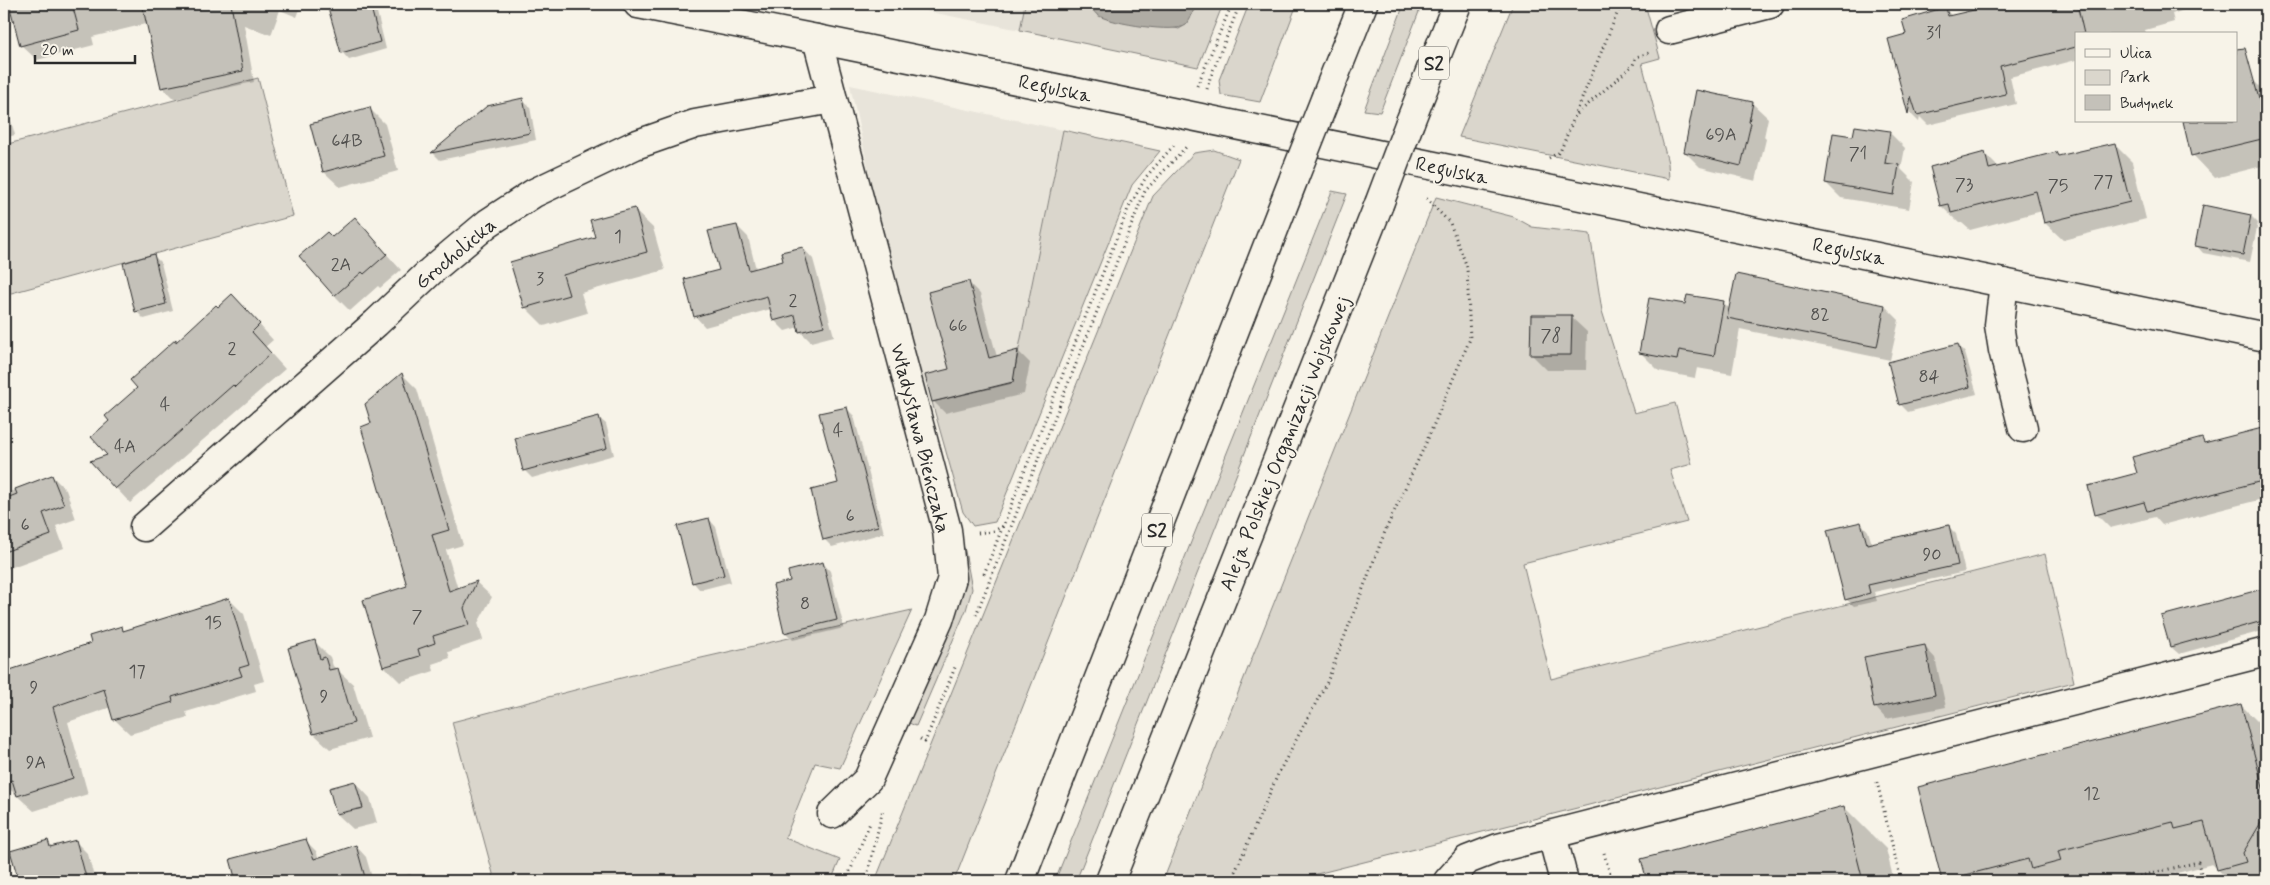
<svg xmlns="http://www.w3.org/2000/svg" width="2270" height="885" font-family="Mynerve,sans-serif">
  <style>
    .built { fill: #e8e4da }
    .green { fill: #dad6cc; stroke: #82807c }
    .water { fill: #afaca4; stroke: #7a7874 }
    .shadow { fill: #0003 }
    .building { fill: #c4c1b9; stroke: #2b2b2b }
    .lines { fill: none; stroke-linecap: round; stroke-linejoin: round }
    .minor-casing { stroke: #2b2b2b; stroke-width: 31 }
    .highway-casing { stroke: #2b2b2b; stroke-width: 31 }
    .path { stroke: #2b2b2b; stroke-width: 3; stroke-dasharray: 1 4; stroke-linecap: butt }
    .minor { stroke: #f7f3e8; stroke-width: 28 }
    .highway { stroke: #f7f3e8; stroke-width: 28 }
    .highway-bridge-casing { stroke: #2b2b2b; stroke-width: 31; stroke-linecap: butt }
    .highway-bridge { stroke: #f7f3e8; stroke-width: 28 }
    .labels { text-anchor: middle; stroke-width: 4; stroke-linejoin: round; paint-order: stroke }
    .number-label { font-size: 18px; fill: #51504e }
    .shield { fill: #f7f3e8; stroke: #686764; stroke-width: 1 }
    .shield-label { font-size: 19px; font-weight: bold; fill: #2b2b2b }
    .street-label { font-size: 20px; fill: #2b2b2b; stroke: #f7f3e8 }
  </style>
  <rect width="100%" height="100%" fill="#f7f3e8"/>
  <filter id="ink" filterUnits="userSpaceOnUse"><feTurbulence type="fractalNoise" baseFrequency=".02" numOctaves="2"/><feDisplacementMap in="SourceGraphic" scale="10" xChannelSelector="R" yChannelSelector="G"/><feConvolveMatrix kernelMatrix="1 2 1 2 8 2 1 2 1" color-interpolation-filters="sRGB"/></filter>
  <g filter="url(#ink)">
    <g class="built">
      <path d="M891,4H1025L1020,30Z"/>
      <path d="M850,85L1063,130L1012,383L932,402L920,408Z"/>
    </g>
    <g class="green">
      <path d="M1025,4H1091V7L1179,29L1187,24L1196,4H1223L1198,67L1020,30Z"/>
      <path d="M1249,4H1297L1260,102L1221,95L1219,80Z"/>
      <path d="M1404,4H1422L1380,112L1364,110Z"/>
      <path d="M1513,4H1645L1660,58L1642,63L1668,163L1669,179L1459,137Z"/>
      <path d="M258,78L293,216L4,295V145Z"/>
      <path d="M1063,130L1160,151L1132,185L995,522L973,526L963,512L932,402L1012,383Z"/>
      <path d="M1214,150L1239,159L954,881H875L1153,196L1194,153Z"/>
      <path d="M1332,191L1347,194L1076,881H1055Z"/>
      <path d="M1436,197L1514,217L1532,227L1590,234L1602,311L1634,413L1675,403L1692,464L1670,470L1687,522L1523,563L1551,679L2045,554L2074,682L1289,881H1163Z"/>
      <path d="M959,533L965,551L972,589L966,610L916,726L909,723L956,613C964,586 962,561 959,533Z"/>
      <path d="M912,610L840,768L815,763L785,838L840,860L831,881H495L452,722L675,664Z"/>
    </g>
    <path class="water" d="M1091,4H1196C1193,10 1191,20 1186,25C1175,34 1112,23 1099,16C1095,14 1091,8 1091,4Z"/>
    <g class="shadow">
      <path d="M10,4H162L166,19L92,37L94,45L37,60L21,45Z"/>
      <path d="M211,4H302L297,17L280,10L271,35L244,25L254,82L174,99L162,87L202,28Z"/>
      <path d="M341,4H375L386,49L349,60L342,52L329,7Z"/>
      <path d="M2005,4H2185L2187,9L2172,14L2174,22L2145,30L2146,34H2076V60L2010,77L2016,104L1928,125L1920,117L1919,122L1910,113L1890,40L1908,34L1945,9L1953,17Z"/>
      <path d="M2253,80L2266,93V165L2215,178L2193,155L2236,121Z"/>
      <path d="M4,96L15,135L4,138Z"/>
      <path d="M522,100L530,107L536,140L440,160L433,153L488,107Z"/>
      <path d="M1752,103L1768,118L1764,137L1766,139L1756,181L1700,167L1685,152Z"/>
      <path d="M370,109L385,124L398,171L340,187L324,172L311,125Z"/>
      <path d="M1856,127L1890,133L1905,148L1901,169L1914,182L1909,209L1841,198L1826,183L1854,138Z"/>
      <path d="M2114,144L2132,162L2146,219L2063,240L2045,223L2042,211L1970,230L1962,223H1959L1941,206L1931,168L1984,153L1999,168L2056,153L2060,157Z"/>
      <path d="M634,210L653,228L665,270L581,293L587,313L544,326L526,308L512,263L596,238Z"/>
      <path d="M2251,216L2258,223L2250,262L2203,253L2196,245Z"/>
      <path d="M355,219L401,270L380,288L378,286L350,311L334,295L332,238Z"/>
      <path d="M737,226L748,237L756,269L784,262L803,248L813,259L834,336L811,342L800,331L799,327L785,331L774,320L771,309L705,327L695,316L720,271Z"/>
      <path d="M154,256L161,263L173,311L144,319L137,312Z"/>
      <path d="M968,282L980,294L997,357L1018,351L1030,363L1024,394L945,413L933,401L950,370Z"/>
      <path d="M1723,302L1730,309L1885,306L1899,320L1890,360L1740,329L1732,374L1697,368L1695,378L1659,371L1640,352L1686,306Z"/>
      <path d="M218,309L247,311L273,340L265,347L285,369L130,503L116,488L109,455L111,421L176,341L177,343Z"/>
      <path d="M1571,317L1587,332L1586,370H1547L1532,355Z"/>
      <path d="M1958,345L1965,353L1977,394L1908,412L1900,404Z"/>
      <path d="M402,374L417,389L463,545L446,550L458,589L477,583L492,597L478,623L483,640L448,652L450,658L432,664L434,671L400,682L384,666L409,587L367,404Z"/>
      <path d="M846,408L854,416L884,533L832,547L824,539L840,484Z"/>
      <path d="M598,417L606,424L614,455L532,478L524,470Z"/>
      <path d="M2266,428V498L2162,525L2155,517L2110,528L2096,514L2138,474L2202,439L2206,443Z"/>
      <path d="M52,476L66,490L76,519L56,526L64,548L4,570V494Z"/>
      <path d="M709,519L716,527L731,582L700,590L693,582Z"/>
      <path d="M1861,523L1868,531L1872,544L1948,526L1956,534L1965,572L1874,592L1877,601L1854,606L1846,599Z"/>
      <path d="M823,563L830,571L844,628L793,640L785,632L791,582Z"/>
      <path d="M2264,590L2266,592V630L2179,654L2171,647Z"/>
      <path d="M229,599L244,614L264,681L254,684L256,691L186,712L188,717L130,734L114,719L111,707L68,722L88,794L34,811L4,784V673L92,644L121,628L125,631Z"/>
      <path d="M314,641L330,657L333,666L353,684L369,738L330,749L314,734L290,649Z"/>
      <path d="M1924,646L1935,658L1946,707L1886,719L1875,707Z"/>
      <path d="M2241,705L2266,730V881H2230L2212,864L2146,881H1943L1919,788Z"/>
      <path d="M355,782L370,798L377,823L353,829L337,814Z"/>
      <path d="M1844,807L1886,849L1894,881H1649L1643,859Z"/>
      <path d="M306,841L316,851L319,859L356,846L366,857L373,881H237L232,860Z"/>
      <path d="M48,842L54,848L76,842L88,854L95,881H20L12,852Z"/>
      <path d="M410,874L417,881H383Z"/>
    </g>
    <g class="building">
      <path d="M9,4H72L79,30L20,46Z"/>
      <path d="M142,4H231L243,71L161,88Z"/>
      <path d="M327,4H370L380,42L341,53Z"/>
      <path d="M2000,4H2077L2084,34H2076V47L2000,66L2006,94L1917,115L1911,96L1908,114L1888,39L1906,34L1902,20L1946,7L1948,16Z"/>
      <path d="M2245,48L2265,121H2266V138L2191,156L2183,121H2236V49Z"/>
      <path d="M1696,90L1753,102L1749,122L1751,123L1741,166L1684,152Z"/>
      <path d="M523,98L530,133L431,153L487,106Z"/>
      <path d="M370,107L384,156L323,172L310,124Z"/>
      <path d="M1855,126L1890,131L1885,163L1899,165L1894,195L1825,183L1833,133L1853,136Z"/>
      <path d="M2115,143L2130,202L2044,223L2036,191L1951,213L1949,204L1940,206L1930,167L1985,152L1989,169L2056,152L2058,156Z"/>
      <path d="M2203,205L2251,215L2243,255L2195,246Z"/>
      <path d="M635,208L647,252L563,275L569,295L524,308L510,262L595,237L590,220Z"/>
      <path d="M355,217L387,254L364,274L362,272L334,296L299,256L327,232L332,237Z"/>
      <path d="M737,225L749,270L783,261L781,252L803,247L824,326L799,332L795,315L773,321L767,296L694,317L684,279L719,270L708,231Z"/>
      <path d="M154,254L166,304L135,312L123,263Z"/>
      <path d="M1736,274L1885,305L1877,347L1727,318Z"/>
      <path d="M969,281L989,358L1018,350L1013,382L932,402L925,375L949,369L928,292Z"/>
      <path d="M232,294L260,324L252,332L271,353L235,387L233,385L115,489L90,461L107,455L91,437L109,421L105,416L137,388L130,380L176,339V342L216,305L218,307Z"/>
      <path d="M1687,295L1724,301L1714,356L1679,350L1677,360L1639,353L1649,298L1685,304Z"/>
      <path d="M1531,315H1572L1571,355H1530Z"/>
      <path d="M1958,344L1970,387L1899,405L1888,362Z"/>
      <path d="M402,373L449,530L432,535L449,591L477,581L464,608L469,625L433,636L435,643L418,649L420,656L383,667L363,600L407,586L361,427L371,423L365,404Z"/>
      <path d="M847,407L878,526L823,540L811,490L838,483L819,413Z"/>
      <path d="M599,416L607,448L523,471L515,438Z"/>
      <path d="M2266,427V480L2147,511L2144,502L2095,515L2088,486L2137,473L2132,457L2202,438L2204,443Z"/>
      <path d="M52,475L64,505L43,513L51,535L4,552V499L17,494L15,489Z"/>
      <path d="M709,518L724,575L692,583L677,526Z"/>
      <path d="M1861,522L1867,544L1949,525L1958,565L1868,585L1870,593L1845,600L1827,530Z"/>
      <path d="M823,562L837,620L784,633L773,585L790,581L788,571Z"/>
      <path d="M2266,588V620L2170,647L2161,616Z"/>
      <path d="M229,598L249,665L239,668L242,676L172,697L173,702L113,720L104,689L53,707L73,778L17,796L12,780L4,783V672L91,643L89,636L122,626L123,631Z"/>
      <path d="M315,640L320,659L325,657L329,670L338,668L354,723L313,734L288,648Z"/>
      <path d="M1925,645L1935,695L1874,708L1864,657Z"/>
      <path d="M2241,704L2266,799V814L2243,853L2246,862L2217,870L2204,822L2175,829L2173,822L2058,851L2061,861L2031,869L2028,859L1942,881L1918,787Z"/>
      <path d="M355,781L363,808L336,814L329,788Z"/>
      <path d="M1844,806L1863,881H1647L1641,859Z"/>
      <path d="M306,839L314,859L356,845L366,881H236L230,859Z"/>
      <path d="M48,840L50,847L76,840L87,881H19L10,851Z"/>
    </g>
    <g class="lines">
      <g class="minor-casing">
        <g id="minor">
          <path d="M638,4L817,39L2266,337"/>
          <path d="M1669,30L1770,4"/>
          <path d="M817,39L947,530L952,578L939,620L868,779L832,814"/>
          <path d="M2004,283L1999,325L2003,350L2023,428"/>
          <path d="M144,527L376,323L432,270L488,223L534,193L635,145L695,124L832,99"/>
          <path d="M1552,835L1564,881"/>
          <path d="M1448,881L1467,860L1498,848L2266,652"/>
        </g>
      </g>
      <g class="highway-casing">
        <g id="highway">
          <path d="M1326,97L1363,4"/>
          <path d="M1410,122L1457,4"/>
          <path d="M1020,881L1294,178"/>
          <path d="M1110,881L1379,204"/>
        </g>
      </g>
      <g class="path">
        <path d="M1197,86L1232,4"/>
        <path d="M1207,89L1210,78L1240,4"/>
        <path d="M1577,114L1633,65L1636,57L1649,53"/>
        <path d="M1549,158L1560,152L1621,4"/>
        <path d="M978,533L994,531L1005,525"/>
        <path d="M984,574L1128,209L1146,177L1174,145"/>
        <path d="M976,615L1145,191L1186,147"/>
        <path d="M920,739L925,742L956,665"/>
        <path d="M1877,782L1901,881"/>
        <path d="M1604,853L1612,881"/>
        <path d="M846,881L870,823"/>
        <path d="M866,881L883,809"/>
        <path d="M1231,881L1279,772L1327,682L1386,529L1426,443L1470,339L1467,267L1450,223L1425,197"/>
        <path d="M2120,881L2198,862L2203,881"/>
      </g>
      <use href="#minor" class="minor"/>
      <use href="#highway" class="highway"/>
      <g class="highway-bridge-casing">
        <g id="highway-bridge">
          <path d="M1294,178L1326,97"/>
          <path d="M1379,204L1410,122"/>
        </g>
      </g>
      <use href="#highway-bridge" class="highway-bridge"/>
    </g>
  </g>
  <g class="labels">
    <g class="number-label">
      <text x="1934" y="38">31</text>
      <text x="1721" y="140">69A</text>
      <text x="347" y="146">64B</text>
      <text x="1858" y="159">71</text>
      <text x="2103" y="187">77</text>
      <text x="1964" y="190">73</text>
      <text x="2058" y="191">75</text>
      <text x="618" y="242">1</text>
      <text x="341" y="270">2A</text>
      <text x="540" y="284">3</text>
      <text x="793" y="306">2</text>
      <text x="1820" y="320">82</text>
      <text x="958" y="331">66</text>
      <text x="1551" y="341">78</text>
      <text x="232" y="354">2</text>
      <text x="1929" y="382">84</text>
      <text x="165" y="410">4</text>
      <text x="838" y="436">4</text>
      <text x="125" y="452">4A</text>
      <text x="850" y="521">6</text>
      <text x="25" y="530">6</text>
      <text x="1932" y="560">90</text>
      <text x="805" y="609">8</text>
      <text x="417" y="622">7</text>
      <text x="213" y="628">15</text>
      <text x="137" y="677">17</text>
      <text x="34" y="693">9</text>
      <text x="324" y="702">9</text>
      <text x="36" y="768">9A</text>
      <text x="2092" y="799">12</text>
    </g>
    <g class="shield">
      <rect x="1419" y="46.5" width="30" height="33" rx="4"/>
      <rect x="1142" y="513.5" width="30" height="33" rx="4"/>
    </g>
    <g class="shield-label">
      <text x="1434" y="70">S2</text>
      <text x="1157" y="537">S2</text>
    </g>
    <g class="street-label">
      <text transform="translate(1055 88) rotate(12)" y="7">Regulska</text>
      <text transform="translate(1452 170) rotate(12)" y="7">Regulska</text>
      <text transform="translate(1849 251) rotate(12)" y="7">Regulska</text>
      <text transform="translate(455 253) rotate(-40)" y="7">Grocholicka</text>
      <text transform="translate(921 438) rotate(76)" y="7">Władysława Bieńczaka</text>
      <text transform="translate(1284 443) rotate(-68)" y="7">Aleja Polskiej Organizacji Wojskowej</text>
    </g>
  </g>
  <rect width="2270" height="885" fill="none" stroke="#f7f3e8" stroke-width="20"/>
  <rect x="10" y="10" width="2250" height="865" fill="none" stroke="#2b2b2b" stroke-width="2" filter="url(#ink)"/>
  <rect x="2075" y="32" width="162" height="90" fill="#f7f3e8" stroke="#a5a39c"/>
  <rect x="2085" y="49" width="25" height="8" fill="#f7f3e8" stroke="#a5a39c"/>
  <text x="2120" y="58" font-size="15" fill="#2b2b2b">Ulica</text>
  <rect x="2085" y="70" width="25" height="15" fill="#dad6cc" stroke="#a5a39c"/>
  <text x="2120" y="82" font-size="15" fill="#2b2b2b">Park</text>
  <rect x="2085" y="95" width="25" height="15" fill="#c4c1b9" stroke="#a5a39c"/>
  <text x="2120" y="108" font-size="15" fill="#2b2b2b">Budynek</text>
  <path d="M35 55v8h100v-8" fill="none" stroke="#2b2b2b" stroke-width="2.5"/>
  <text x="42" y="55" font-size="15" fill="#2b2b2b" stroke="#f7f3e8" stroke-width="4" paint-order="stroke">20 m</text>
</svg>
